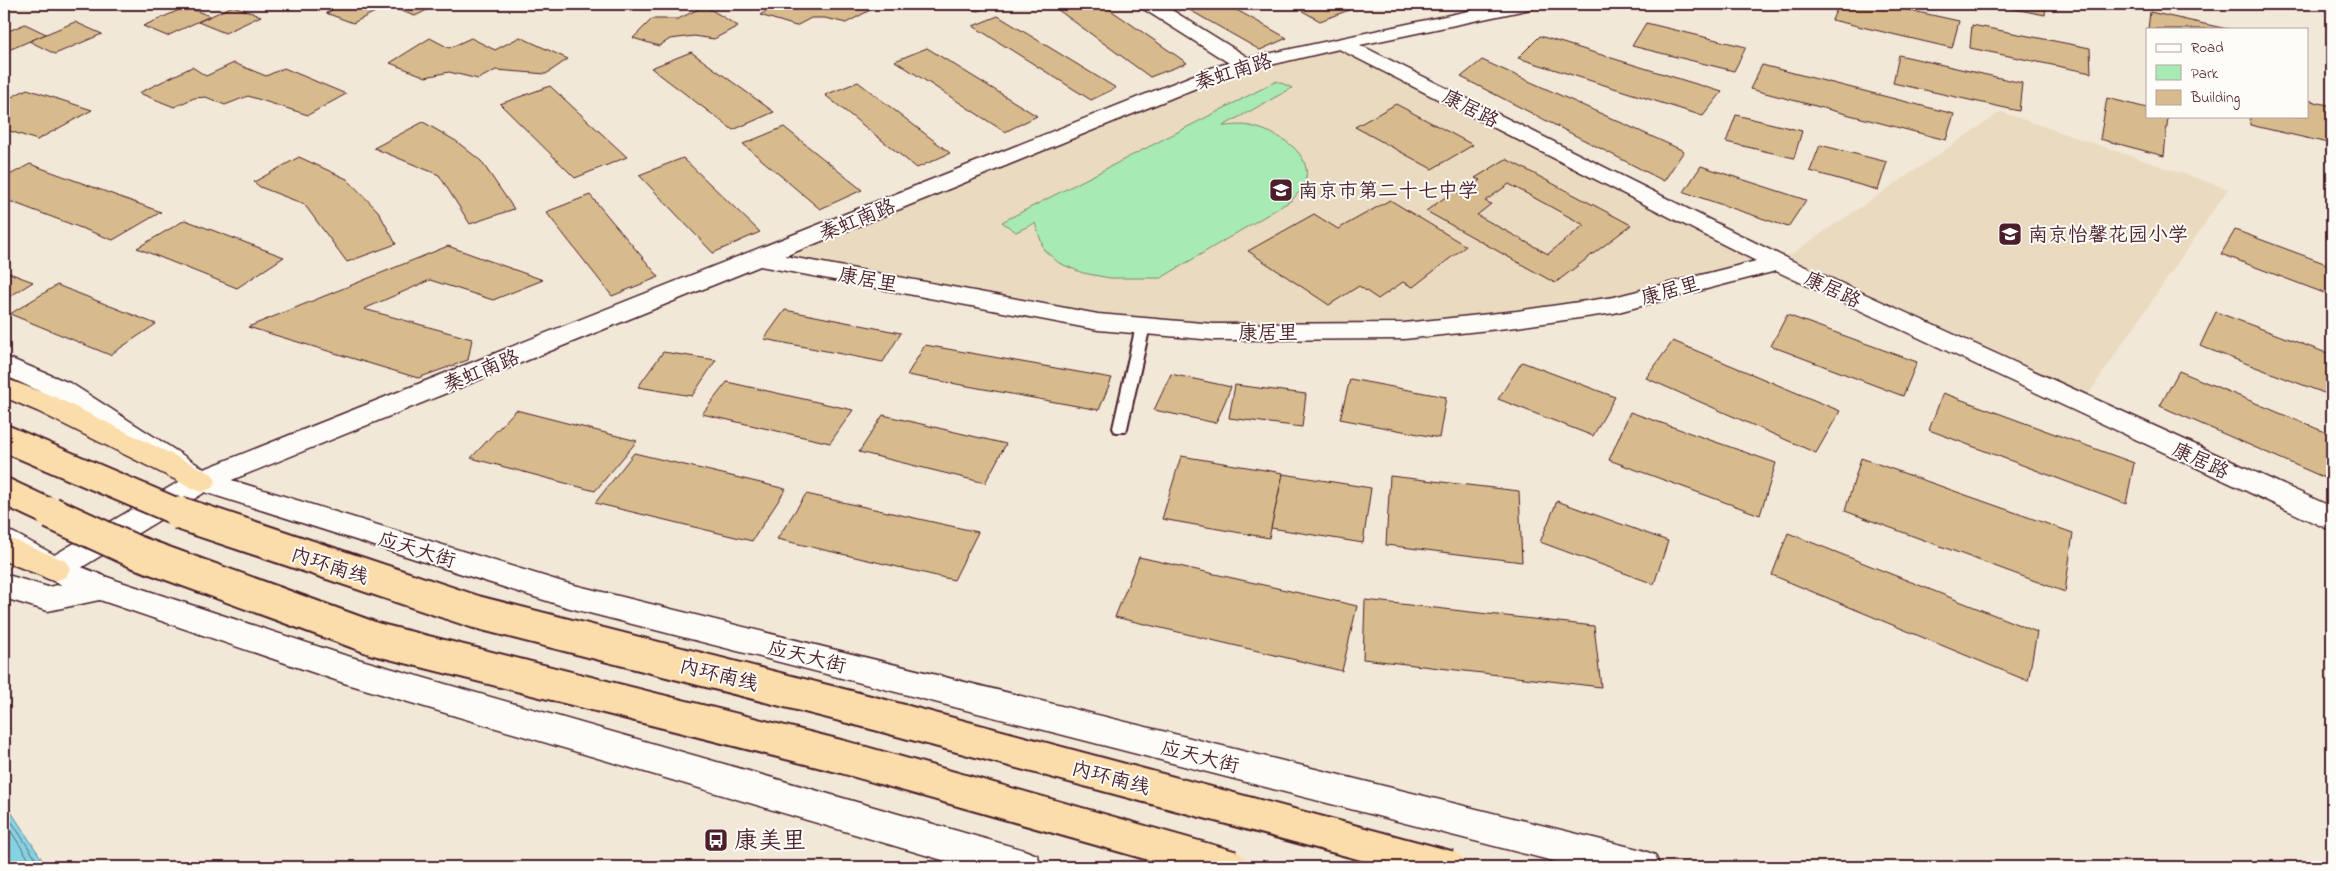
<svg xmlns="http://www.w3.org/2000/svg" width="2336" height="871" font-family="'Indie Flower','LXGW WenKai TC',sans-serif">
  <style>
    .built { fill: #eadac0 }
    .green { fill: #a8eab4; stroke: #798470 }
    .water { fill: #85d3e2; stroke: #6d8b99 }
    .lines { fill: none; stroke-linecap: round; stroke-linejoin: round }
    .shore { stroke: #626774; stroke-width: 1 }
    .building { fill: #d7bb8c; stroke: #4a1f2b; fill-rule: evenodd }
    .service-casing { stroke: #4a1f2b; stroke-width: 4 }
    .minor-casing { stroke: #4a1f2b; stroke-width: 3 }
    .secondary-casing { stroke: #4a1f2b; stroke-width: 3 }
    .trunk-casing { stroke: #4a1f2b; stroke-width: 3 }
    .service { fill: #fdfcf7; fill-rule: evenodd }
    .minor { fill: #fdfcf7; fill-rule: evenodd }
    .secondary { fill: #fdfcf7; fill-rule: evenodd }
    .trunk { fill: #fbddab; fill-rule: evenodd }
    .rail { stroke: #4a1f2b; stroke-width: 3 }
    .trunk-bridge-far1-casing { stroke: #4a1f2b; stroke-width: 30; stroke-linecap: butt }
    .trunk-bridge-casing { stroke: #4a1f2b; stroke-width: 36; stroke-linecap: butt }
    .trunk-bridge-far1 { stroke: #fbddab; stroke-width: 26 }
    .trunk-bridge { stroke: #fbddab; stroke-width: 32 }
    .labels { text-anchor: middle; stroke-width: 4; stroke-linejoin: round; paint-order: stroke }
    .street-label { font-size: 20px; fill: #4a1f2b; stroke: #fdfcf7 }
    .poi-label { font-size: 20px; fill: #4a1f2b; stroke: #fdfcf7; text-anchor: start }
    .near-poi-label { font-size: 24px; fill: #4a1f2b; stroke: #fdfcf7; text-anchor: start }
  </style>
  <rect width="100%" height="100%" fill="#f2e8d7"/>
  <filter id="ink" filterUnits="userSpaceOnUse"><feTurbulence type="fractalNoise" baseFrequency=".02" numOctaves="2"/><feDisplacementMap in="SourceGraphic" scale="10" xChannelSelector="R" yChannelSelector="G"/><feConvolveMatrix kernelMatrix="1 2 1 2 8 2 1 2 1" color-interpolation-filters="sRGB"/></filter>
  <g filter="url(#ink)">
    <path class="built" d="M1341,43L1778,263L2001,112L2228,189L2081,405L1778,263L1614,305L1402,331L1098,322L758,258L1221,71Z"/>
    <path class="green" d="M1277,81L1292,88L1223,126C1231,126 1241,124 1250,126C1275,131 1317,153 1304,185C1302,190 1295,196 1292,200L1161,278H1110L1083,273L1059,263L1044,250L1035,223L1016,232L1002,222Z"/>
    <path class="water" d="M4,801L47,867H4Z"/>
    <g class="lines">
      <g class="shore">
        <path d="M4,810L41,867"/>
        <path d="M4,821L34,867"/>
      </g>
    </g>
    <g class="building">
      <path d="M345,4H381L387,6L353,23L326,13Z"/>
      <path d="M392,4H439L415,16L387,6Z"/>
      <path d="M778,4H858L872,9L846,23L825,18H811L796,26L760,15Z"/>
      <path d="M910,4H988L979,11L944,5L930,9Z"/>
      <path d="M1050,4H1102L1187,63L1150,77Z"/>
      <path d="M1179,4H1226L1287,38L1260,50Z"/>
      <path d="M1290,4H1339L1349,10L1320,21Z"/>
      <path d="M1839,4H1881L1959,21L1952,48L1832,20Z"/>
      <path d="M1988,4H2046L2045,15Z"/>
      <path d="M233,6L261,16L225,33L198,22Z"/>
      <path d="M705,6L738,26L714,39L694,36L670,39L659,46L633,38L652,19H678Z"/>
      <path d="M186,7L210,16L167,36L143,26Z"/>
      <path d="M2150,12L2227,29H2148Z"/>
      <path d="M998,16L1116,88L1091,100L973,26Z"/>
      <path d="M75,22L102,34L55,54L29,41Z"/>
      <path d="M1646,23L1746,47L1734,71L1632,46Z"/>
      <path d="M25,24L46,34L4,52V33Z"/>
      <path d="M1972,25L2090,48L2091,73L1970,48Z"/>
      <path d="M1540,36L1722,92L1703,116L1518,58Z"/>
      <path d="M520,37L568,59L546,74L496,70L478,79L449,72L426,77L390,63L430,38L449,48L471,38L495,50Z"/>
      <path d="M927,48L1037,116L1005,132L895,61Z"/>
      <path d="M691,52L774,112L733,130L651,68Z"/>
      <path d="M1899,55L2022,83L2019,111L1893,83Z"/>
      <path d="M1482,60L1684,151L1664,181L1461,77Z"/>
      <path d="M234,63L266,76L284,68L346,94L308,115L248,96L225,105L206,97L194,98L174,107L139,93L192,67L206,76Z"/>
      <path d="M1762,65L1954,114L1946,140L1750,89Z"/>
      <path d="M858,82L950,153L917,168L825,95Z"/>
      <path d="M550,86L627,157L575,178L500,104Z"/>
      <path d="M27,89L92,110L37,140L4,129V101Z"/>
      <path d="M2107,98L2147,108V116H2168L2164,156L2100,139Z"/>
      <path d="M2307,100L2332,106V144L2250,125V116H2307Z"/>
      <path d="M1396,104L1473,145L1432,169L1355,127Z"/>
      <path d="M1736,115L1802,131L1794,158L1726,142Z"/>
      <path d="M423,122L456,141L481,161L514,209L470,224L439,175L374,148Z"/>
      <path d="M784,127L862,190L820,209L743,144Z"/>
      <path d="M1820,145L1887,162L1878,190L1810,171Z"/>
      <path d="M299,157L347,179L378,211L396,244L347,262L304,204L260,187L254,182Z"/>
      <path d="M683,158L760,232L713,253L639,175Z"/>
      <path d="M1506,159L1603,210L1631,225L1555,283L1426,211L1454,191L1460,194L1480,180L1475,178ZM1509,184L1584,225L1548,254L1477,215L1491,204L1485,201Z"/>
      <path d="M30,164L161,212L113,240L4,199V178Z"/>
      <path d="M1701,166L1806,200L1788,227L1684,192Z"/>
      <path d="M590,195L659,277L612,296L546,212Z"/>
      <path d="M1390,200L1466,246L1413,287L1403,282L1378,299L1359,286L1329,305L1248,251L1314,214L1338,229Z"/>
      <path d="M185,220L284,257L237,288L137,248Z"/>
      <path d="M2235,230L2332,266V296L2221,254Z"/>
      <path d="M448,246L543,280L493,300L430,280L364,309L472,339L468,360L418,378L248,327Z"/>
      <path d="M4,271L33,282L4,300Z"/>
      <path d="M57,285L156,324L110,355L10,314Z"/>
      <path d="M785,310L901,333L883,362L764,339Z"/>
      <path d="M2216,312L2332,355V396L2200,346Z"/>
      <path d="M1787,315L1917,362L1903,396L1771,346Z"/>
      <path d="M1673,341L1840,411L1816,453L1646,378Z"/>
      <path d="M925,345L1112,378L1099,410L907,375Z"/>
      <path d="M663,352L716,360L692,396L638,387Z"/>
      <path d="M1522,362L1615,397L1593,436L1498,399Z"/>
      <path d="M2179,371L2332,435V481L2160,406Z"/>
      <path d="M1171,374L1231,387L1216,423L1154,410Z"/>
      <path d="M1350,379L1446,397L1439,438L1340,419Z"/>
      <path d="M727,382L853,410L830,443L702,414Z"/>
      <path d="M1235,385L1306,394L1302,427L1229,418Z"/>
      <path d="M1943,393L2134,463L2126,504L1929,430Z"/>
      <path d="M516,410L637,441L595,491L471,458Z"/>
      <path d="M1630,412L1776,463L1760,515L1609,460Z"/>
      <path d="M883,415L1006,444L985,483L859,452Z"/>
      <path d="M634,453L786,489L752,541L595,503Z"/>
      <path d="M1181,456L1283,473L1269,538L1162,519Z"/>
      <path d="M1861,458L2073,533L2065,592L1845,511Z"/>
      <path d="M1283,474L1371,488L1363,543L1271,528Z"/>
      <path d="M1390,476L1519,491L1522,562L1386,545Z"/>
      <path d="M806,494L978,532L954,580L777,539Z"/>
      <path d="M1557,501L1668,541L1654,584L1540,542Z"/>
      <path d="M1788,533L2037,632L2028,681L1772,575Z"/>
      <path d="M1139,557L1357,606L1342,671L1115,617Z"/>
      <path d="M1365,600L1594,626L1601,687L1363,659Z"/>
    </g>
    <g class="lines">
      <g class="service-casing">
        <path id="service" d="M1143,321L1150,326L1127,428L1125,432H1115L1113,428L1136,326Z"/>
      </g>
      <g class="minor-casing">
        <g id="minor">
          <path d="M1140,4H1162L1249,58L1501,4H1535L1533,8L1526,10L1360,45L1786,258L2332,507V531L1776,271L1614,313L1517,327L1404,339L1214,340L1098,330L760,266L212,488L66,577L55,581L44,577L40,569L44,561L192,474L1214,67L1229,63L1142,8ZM1339,49L1756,261L1614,297L1517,311L1404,323L1214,324L1098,314L785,256L1228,75Z"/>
          <path d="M4,574L48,587L102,576L113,579L117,588L113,597L48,611L4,598Z"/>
        </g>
      </g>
      <g class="secondary-casing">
        <g id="secondary">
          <path d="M4,356L72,384L212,474L566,583L1642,850L1655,855L1660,867H1576L566,607L192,488L54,398L4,375Z"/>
          <path d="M4,530L14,533L66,561L112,579L344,655L1024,850L1037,855L1042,867H966L344,683L91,597L44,577L4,555Z"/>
        </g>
      </g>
      <g class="trunk-casing">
        <g id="trunk">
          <path d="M4,378L55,397L212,474L216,481L212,488L202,492L192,488L37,411L4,397Z"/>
          <path d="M4,536L66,561L70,569L66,577L55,581L4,561Z"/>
        </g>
      </g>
      <use href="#service" class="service"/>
      <use href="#minor" class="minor"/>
      <use href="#secondary" class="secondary"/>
      <use href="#trunk" class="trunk"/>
      <path class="rail" d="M4,6L24,4"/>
      <g class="trunk-bridge-far1-casing">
        <g id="trunk-bridge-far1">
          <path d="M4,438L182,514"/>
          <path d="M4,491L53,514"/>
        </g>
      </g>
      <g class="trunk-bridge-casing">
        <g id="trunk-bridge">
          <path d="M51,513L136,552L375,639L843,757L1232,867"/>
          <path d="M179,513L476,612L869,712L1449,867"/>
        </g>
      </g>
      <use href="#trunk-bridge-far1" class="trunk-bridge-far1"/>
      <use href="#trunk-bridge" class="trunk-bridge"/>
    </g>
  </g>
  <defs>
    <g id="school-square" transform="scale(1.25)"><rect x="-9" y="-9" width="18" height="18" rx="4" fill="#4a1f2b" stroke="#fdfcf7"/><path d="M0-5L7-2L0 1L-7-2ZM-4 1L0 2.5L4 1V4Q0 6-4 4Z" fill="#fff"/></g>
    <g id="bus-square" transform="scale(1.25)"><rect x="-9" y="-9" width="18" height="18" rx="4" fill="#4a1f2b" stroke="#fdfcf7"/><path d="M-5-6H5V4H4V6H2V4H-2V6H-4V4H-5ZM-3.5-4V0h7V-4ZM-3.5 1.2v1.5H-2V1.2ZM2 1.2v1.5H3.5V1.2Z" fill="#fff"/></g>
  </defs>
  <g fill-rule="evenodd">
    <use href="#school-square" x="1281" y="190"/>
    <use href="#school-square" x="2010" y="234"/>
    <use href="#bus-square" x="716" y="840"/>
  </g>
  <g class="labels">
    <g class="street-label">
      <text transform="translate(1233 71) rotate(-17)" y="7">秦虹南路</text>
      <text transform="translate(1471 108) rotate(27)" y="7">康居路</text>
      <text transform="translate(857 219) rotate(-22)" y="7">秦虹南路</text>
      <text transform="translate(868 279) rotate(11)" y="7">康居里</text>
      <text transform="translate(1833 289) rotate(25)" y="7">康居路</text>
      <text transform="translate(1670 290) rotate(-15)" y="7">康居里</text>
      <text x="1268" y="339">康居里</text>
      <text transform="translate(481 370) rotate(-22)" y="7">秦虹南路</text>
      <text transform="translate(2201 460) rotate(25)" y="7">康居路</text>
      <text transform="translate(417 549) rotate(17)" y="7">应天大街</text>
      <text transform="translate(330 565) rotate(18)" y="7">内环南线</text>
      <text transform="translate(807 656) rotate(14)" y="7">应天大街</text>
      <text transform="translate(719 674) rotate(14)" y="7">内环南线</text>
      <text transform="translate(1200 756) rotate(14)" y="7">应天大街</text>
      <text transform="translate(1111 777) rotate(15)" y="7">内环南线</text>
    </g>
    <g class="poi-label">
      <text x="1298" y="197">南京市第二十七中学</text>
      <text x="2028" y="241">南京怡馨花园小学</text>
    </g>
    <g class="near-poi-label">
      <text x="734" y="848">康美里</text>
    </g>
  </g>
  <rect width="2336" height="871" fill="none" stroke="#fdfcf7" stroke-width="20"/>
  <rect x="10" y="10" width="2316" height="851" fill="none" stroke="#4a1f2b" stroke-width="2" filter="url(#ink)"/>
  <rect x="2146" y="28" width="162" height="90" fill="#fdfcf7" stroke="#b5a4a5"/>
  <rect x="2156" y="44" width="25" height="8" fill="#fdfcf7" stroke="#b5a4a5"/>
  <text x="2191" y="52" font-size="15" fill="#4a1f2b">Road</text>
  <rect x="2156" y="65" width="25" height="15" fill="#a8eab4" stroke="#b5a4a5"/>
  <text x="2191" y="78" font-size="15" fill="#4a1f2b">Park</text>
  <rect x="2156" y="90" width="25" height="15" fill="#d7bb8c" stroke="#b5a4a5"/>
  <text x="2191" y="102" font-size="15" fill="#4a1f2b">Building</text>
</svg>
